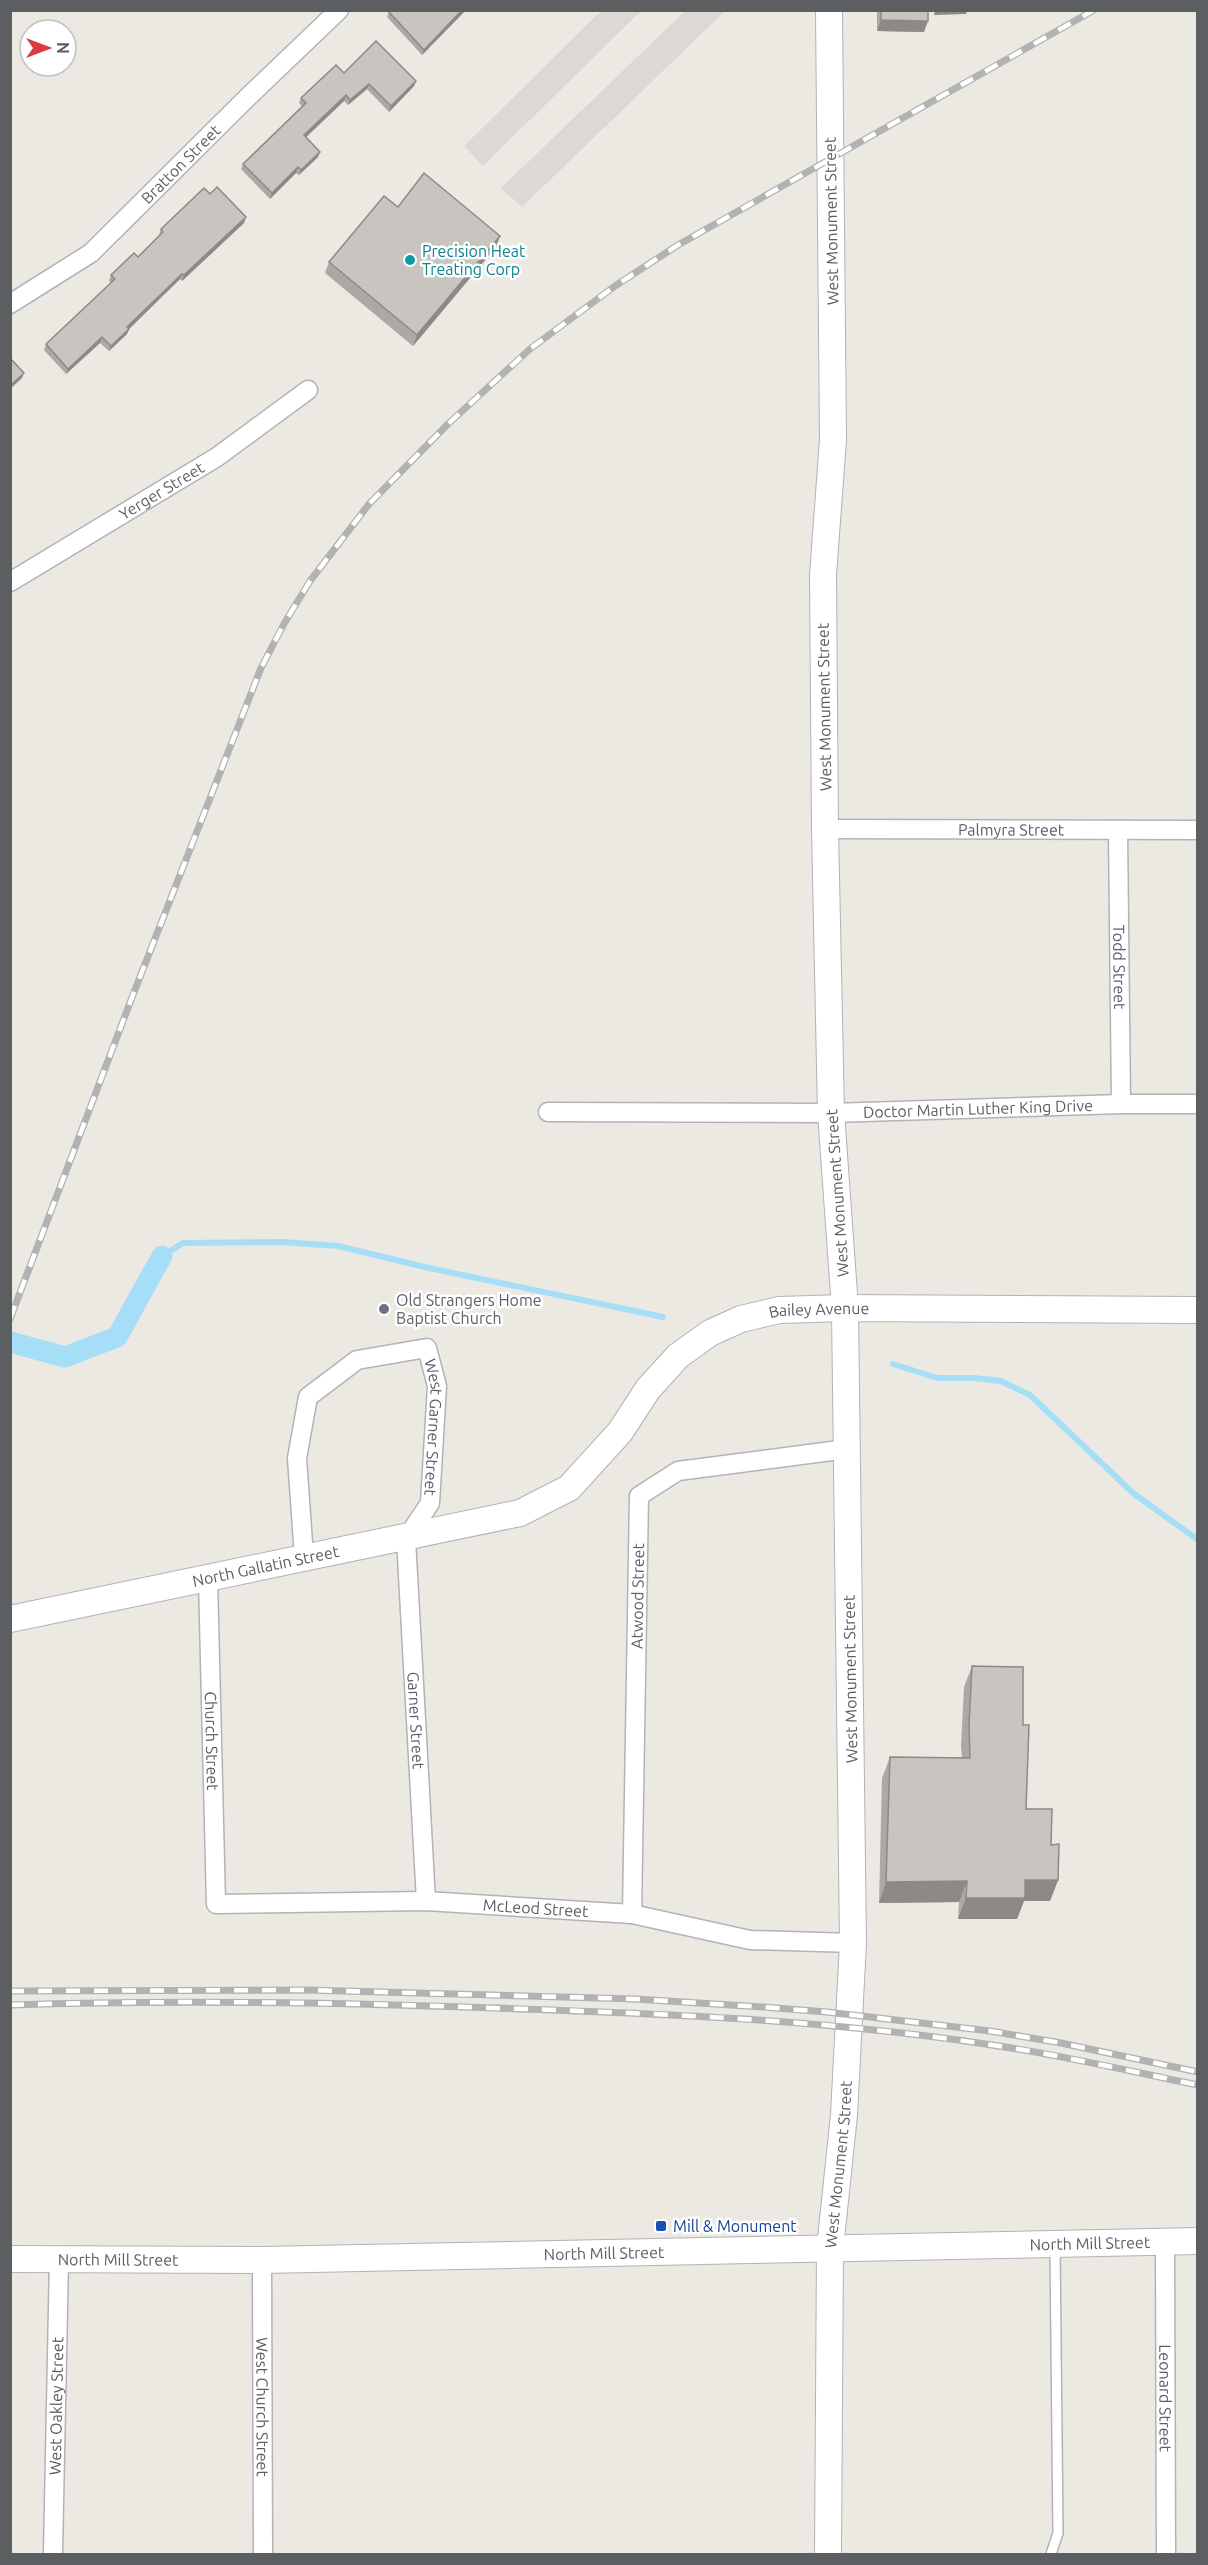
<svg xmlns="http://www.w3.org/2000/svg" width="1208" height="2565" font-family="Ubuntu,sans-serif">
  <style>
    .industrial { fill: #dbd8d5 }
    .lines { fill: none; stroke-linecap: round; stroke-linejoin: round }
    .stream { stroke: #a7def7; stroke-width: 6 }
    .canal { stroke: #a7def7; stroke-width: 21 }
    .lane-casing { stroke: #b0b4b7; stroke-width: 12 }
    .street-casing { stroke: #b0b4b7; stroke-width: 21 }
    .secondary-casing { stroke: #afb3b7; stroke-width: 28 }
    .lane { stroke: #fff; stroke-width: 9 }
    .street { stroke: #fff; stroke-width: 18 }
    .secondary { stroke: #fff; stroke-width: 26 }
    .rail-casing { stroke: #b1b2b2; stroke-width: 7 }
    .rail { stroke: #fff; stroke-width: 4.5; stroke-dasharray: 14; stroke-linecap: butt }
    .wall { fill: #aca9a5 }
    .shaded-wall { fill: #8c8986 }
    .building { fill: #c8c4c0; stroke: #8c8986; stroke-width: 1.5 }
    .culture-dot { fill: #0f9aa8; stroke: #fff; stroke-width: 2 }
    .worship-dot { fill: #6b7280; stroke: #fff; stroke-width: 2 }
    .transit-dot { fill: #1a4fb4; stroke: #fff; stroke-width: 2 }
    .labels { text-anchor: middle; stroke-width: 5; stroke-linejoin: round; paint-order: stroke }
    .street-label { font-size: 16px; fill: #5b5f62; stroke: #fff }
    .culture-label { font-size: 16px; fill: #0d838f; stroke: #fff; text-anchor: start }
    .worship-label { font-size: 16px; fill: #5b616d; stroke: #fff; text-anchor: start }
    .transit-label { font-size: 16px; fill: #164399; stroke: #fff; text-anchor: start }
  </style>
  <rect width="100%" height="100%" fill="#ece9e3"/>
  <g class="industrial">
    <path d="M601,11H641L483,166L464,146Z"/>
    <path d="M685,11H725L522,207L501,188Z"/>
  </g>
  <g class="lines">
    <g class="stream">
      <path d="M162,1256L183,1243L283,1242L338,1246L429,1268L663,1317"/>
      <path d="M893,1364L937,1378H974L1001,1381L1030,1395L1133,1493L1198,1540"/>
    </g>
    <path class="canal" d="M10,1342L65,1357L117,1337L162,1256"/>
    <g class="lane-casing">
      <path id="lane" d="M1051,2554L1058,2533L1055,2246"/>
    </g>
    <g class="street-casing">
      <g id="street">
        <path id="s1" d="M10,304L91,253L250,95L339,10"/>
        <path id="s2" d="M10,582L217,457L308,390"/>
        <path id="s3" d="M825,829L1198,830"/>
        <path id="s4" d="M1118,831L1121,1104"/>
        <path id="s5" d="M548,1112L831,1113L1121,1104H1198"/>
        <path id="s6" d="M304,1557L297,1458L308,1397L357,1360L427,1348L437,1386L430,1503L406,1539L426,1901"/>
        <path id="s7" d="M208,1579L216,1904L426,1901L632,1914L750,1940L853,1943"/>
        <path id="s8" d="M632,1914L639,1496L678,1471L847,1449"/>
        <path id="s9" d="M1165,2242L1166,2554"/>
        <path id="s10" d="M262,2260L263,2554"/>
        <path id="s11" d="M53,2554L59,2258"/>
      </g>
    </g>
    <g class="secondary-casing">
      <g id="secondary">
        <path id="s12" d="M10,1619L520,1513L569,1488L620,1432L648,1389L678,1356L710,1333L741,1319L779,1310L845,1308L1198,1310"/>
        <path id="s13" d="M10,2259L262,2260L1198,2241"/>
        <path id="s14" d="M828,2554L830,2248L844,2115L853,1943L845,1308L831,1113L825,829L823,575L833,440L829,10"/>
      </g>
    </g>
    <use href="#lane" class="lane"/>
    <use href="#street" class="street"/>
    <use href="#secondary" class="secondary"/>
    <g class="rail-casing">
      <g id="rail">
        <path d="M10,1319L131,1000L261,668L285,622L310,581L369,504L448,424L530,349L615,286L678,245L1094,10"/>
        <path d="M10,1991L306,1990L635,1999L763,2007L827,2012L990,2031L1061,2043L1198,2072"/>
        <path d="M10,2005C162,2000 314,2002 466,2007C642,2013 817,2018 992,2045C1061,2055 1129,2071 1198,2085"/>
      </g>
    </g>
    <use href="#rail" class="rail"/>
  </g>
  <g class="wall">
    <path d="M466,10L422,55L387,17L389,12Z"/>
    <path d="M877,10H928L924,32L877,31Z"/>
    <path d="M344,73L416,81L414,86L389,112L367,89L348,105L344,101L306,137L318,157L299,175L296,173L270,199L241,169L243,164L302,106L299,103L301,98Z"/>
    <path d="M210,194L244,223L182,281L180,279L129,329L127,334L109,351L100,343L66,374L44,350L46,344L111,283L109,281L111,275L138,257L160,236L159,235L161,229Z"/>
    <path d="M398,207L500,236L496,247L413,346L325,273L329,262Z"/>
    <path d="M972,1666L1023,1725L1026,1809L1051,1845L1058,1880L1050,1901H1024L1017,1919H958L959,1902L879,1903L882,1778L890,1757L962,1758L961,1746L964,1687Z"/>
  </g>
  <g class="shaded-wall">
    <path d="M462,10H466L422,55L424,50Z"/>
    <path d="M935,10H968L966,14L934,15Z"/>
    <path d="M881,20L928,21L924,32L877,31Z"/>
    <path d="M416,81L414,86L389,112L391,106Z"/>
    <path d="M369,84L367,89L348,105L350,100Z"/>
    <path d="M346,95L344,101L302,141L304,135Z"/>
    <path d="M320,152L318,157L299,175L301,170Z"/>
    <path d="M298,167L296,173L270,199L272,193Z"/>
    <path d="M246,217L244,223L182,281L184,275Z"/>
    <path d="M500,236L496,247L413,346L417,335Z"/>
    <path d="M182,274L180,279L129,329L127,334L109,351L111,346L127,327Z"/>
    <path d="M102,337L100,343L66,374L68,369Z"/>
    <path d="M24,373L22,378L10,389V386Z"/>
    <path d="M1025,1880H1058L1050,1901H1024L1017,1919H958L966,1898Z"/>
    <path d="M967,1881L959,1902L879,1903L886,1882Z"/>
  </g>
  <g class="building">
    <path d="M391,10H462L424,50L389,12Z"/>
    <path d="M881,10H928V21L881,20Z"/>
    <path d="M376,41L416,81L391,106L369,84L350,100L346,95L304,135L320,152L301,170L298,167L272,193L243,164L306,103L301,98L336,65L344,73Z"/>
    <path d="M424,173L500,236L417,335L329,262L384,196L398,207Z"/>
    <path d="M217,187L246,217L184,275L182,274L127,327L129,329L111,346L102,337L68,369L46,344L115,279L111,275L134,253L138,257L163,232L161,229L204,188L210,194Z"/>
    <path d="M10,358L24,373L10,386Z"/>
    <path d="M972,1666L1023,1667V1725H1029L1026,1809H1052L1051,1845L1059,1844L1058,1880H1025V1898H966L967,1881L886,1882L890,1757L970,1758L969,1725Z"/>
  </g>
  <circle class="culture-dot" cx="410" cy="260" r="6"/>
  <circle class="worship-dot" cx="384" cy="1309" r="6"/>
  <rect class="transit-dot" x="655" y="2220" width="12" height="12" rx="3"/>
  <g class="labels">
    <g class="street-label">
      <text dy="6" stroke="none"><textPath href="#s1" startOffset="222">Bratton Street</textPath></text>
      <text transform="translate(831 221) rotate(-91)" y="6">West Monument Street</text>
      <text dy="6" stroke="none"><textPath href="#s2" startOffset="177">Yerger Street</textPath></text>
      <text transform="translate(824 707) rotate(-91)" y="6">West Monument Street</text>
      <text dy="6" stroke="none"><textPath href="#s3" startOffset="186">Palmyra Street</textPath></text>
      <text dy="6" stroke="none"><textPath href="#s4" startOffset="136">Todd Street</textPath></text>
      <text dy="6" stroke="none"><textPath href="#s5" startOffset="430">Doctor Martin Luther King Drive</textPath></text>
      <text transform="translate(837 1193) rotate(-94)" y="6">West Monument Street</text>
      <text dy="6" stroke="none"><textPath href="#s12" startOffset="900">Bailey Avenue</textPath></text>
      <text dy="6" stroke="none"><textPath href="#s6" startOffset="374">West Garner Street</textPath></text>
      <text dy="6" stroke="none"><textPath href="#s12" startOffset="261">North Gallatin Street</textPath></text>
      <text dy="6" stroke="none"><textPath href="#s8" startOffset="318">Atwood Street</textPath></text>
      <text transform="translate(850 1679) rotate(-91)" y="6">West Monument Street</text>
      <text dy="6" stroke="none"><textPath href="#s6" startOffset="675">Garner Street</textPath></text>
      <text dy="6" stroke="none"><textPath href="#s7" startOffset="162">Church Street</textPath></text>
      <text dy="6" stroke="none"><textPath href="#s7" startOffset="645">McLeod Street</textPath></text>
      <text dy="6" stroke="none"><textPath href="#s14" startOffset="390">West Monument Street</textPath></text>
      <text dy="6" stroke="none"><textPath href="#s13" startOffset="1080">North Mill Street</textPath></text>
      <text dy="6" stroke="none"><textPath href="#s13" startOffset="594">North Mill Street</textPath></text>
      <text dy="6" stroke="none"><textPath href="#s13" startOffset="108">North Mill Street</textPath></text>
      <text dy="6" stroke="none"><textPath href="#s9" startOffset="156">Leonard Street</textPath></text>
      <text dy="6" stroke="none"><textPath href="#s11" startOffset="148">West Oakley Street</textPath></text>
      <text dy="6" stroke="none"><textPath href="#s10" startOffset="147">West Church Street</textPath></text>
    </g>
    <g class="culture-label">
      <text x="422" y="257">Precision Heat<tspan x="422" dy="18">Treating Corp</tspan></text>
    </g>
    <g class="worship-label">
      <text x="396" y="1306">Old Strangers Home<tspan x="396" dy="18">Baptist Church</tspan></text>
    </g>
    <g class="transit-label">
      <text x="673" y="2232">Mill &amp; Monument</text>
    </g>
  </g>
  <rect width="1208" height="2565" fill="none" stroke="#5b5f62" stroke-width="24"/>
  <g transform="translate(48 48) rotate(90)"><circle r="28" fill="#ffffff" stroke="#bdbfc0" stroke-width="1.5"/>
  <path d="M0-4.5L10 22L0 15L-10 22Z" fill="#da3b42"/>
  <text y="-9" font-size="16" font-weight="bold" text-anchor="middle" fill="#5b5f62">N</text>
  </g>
</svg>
